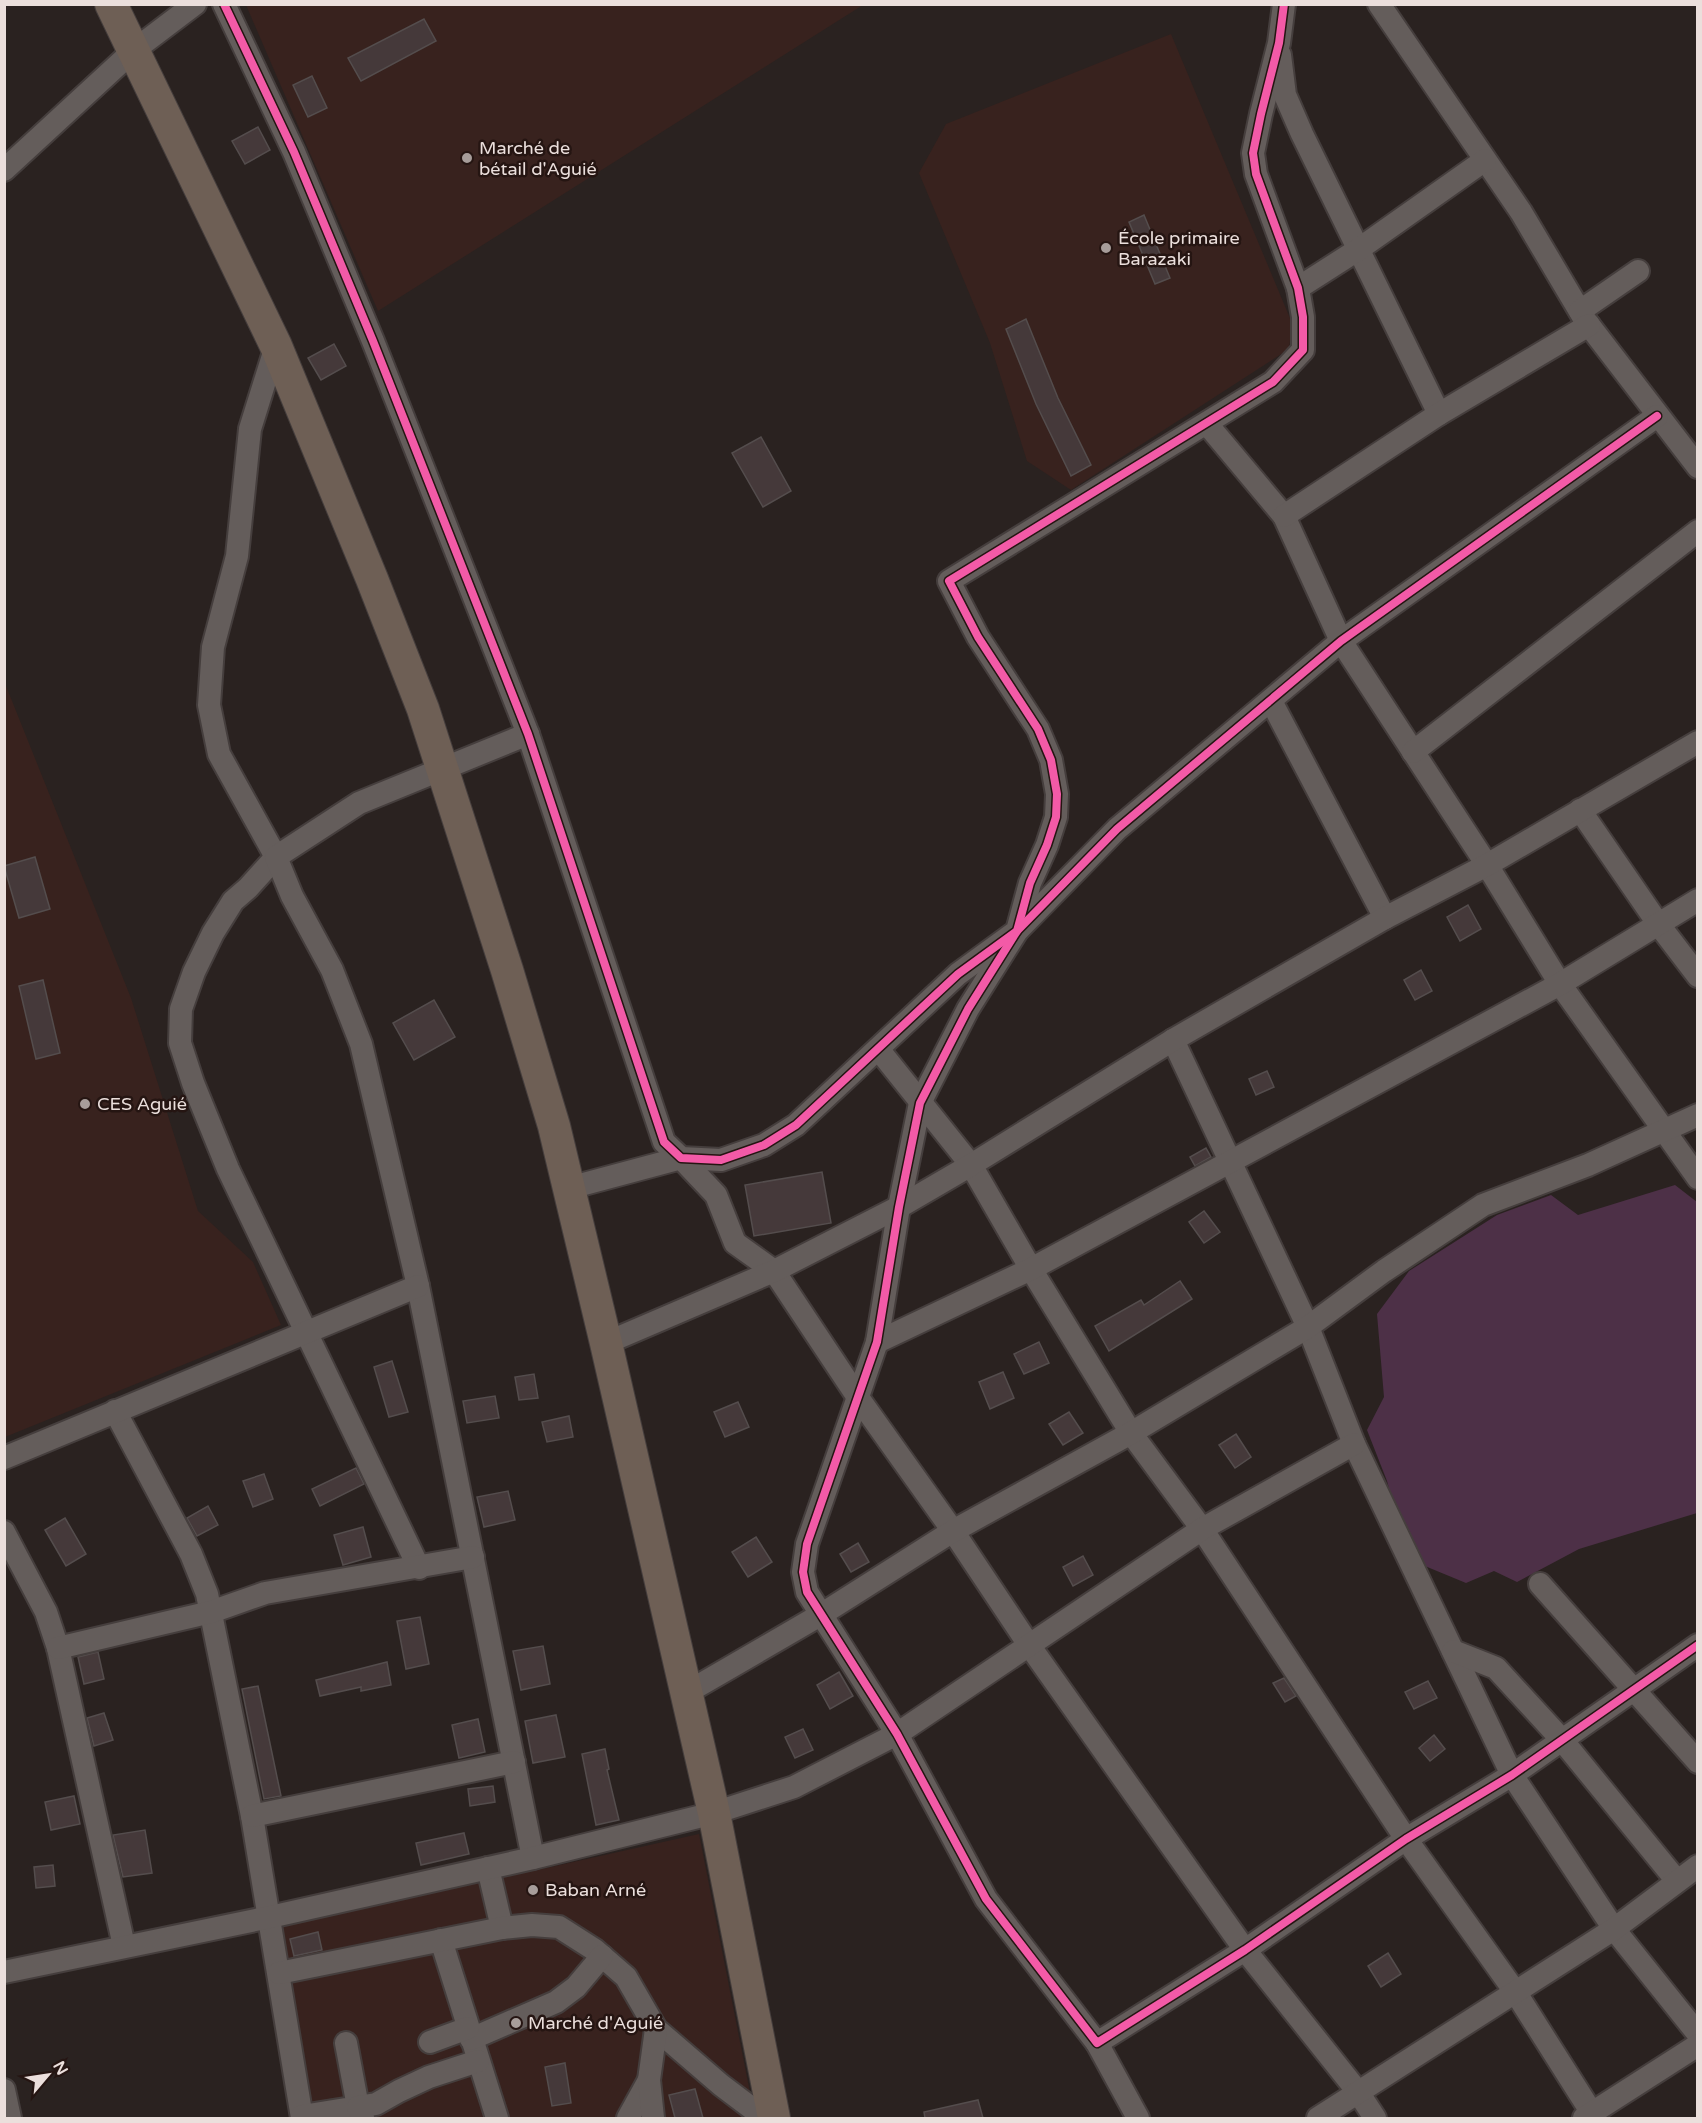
<svg xmlns="http://www.w3.org/2000/svg" width="1702" height="2123" font-family="'Varela Round',sans-serif">
  <style>
    .built { fill: #38221e }
    .water { fill: #4d3047 }
    .building { fill: #45393a; stroke: #544d4d; stroke-width: 1.5 }
    .lines { fill: none; stroke-linecap: round; stroke-linejoin: round }
    .minor-casing { stroke: #453e3d; stroke-width: 26 }
    .highway-casing { stroke: #453e3d; stroke-width: 34 }
    .minor { stroke: #645d5b; stroke-width: 22 }
    .highway { stroke: #6e5f55; stroke-width: 32 }
    .cycleway-casing { stroke: #251512; stroke-width: 11 }
    .cycleway { stroke: #f35aa7; stroke-width: 8 }
    .poi-dot { fill: #a79d9a; stroke: #251512; stroke-width: 2 }
    .labels { text-anchor: middle; stroke-width: 5; stroke-linejoin: round; paint-order: stroke }
    .poi-label { font-size: 18px; fill: #ebdfdc; stroke: #251512; text-anchor: start }
  </style>
  <rect width="100%" height="100%" fill="#2a2220"/>
  <g class="built">
    <path d="M246,5H863L378,311Z"/>
    <path d="M1171,34L1292,323L1289,349L1071,490L1027,461L990,343L919,173L946,124Z"/>
    <path d="M4,681L131,998L198,1211L253,1262L281,1325L5,1437Z"/>
    <path d="M699,1834L755,2118H311L280,1927Z"/>
  </g>
  <path class="water" d="M1675,1185L1697,1202V1513L1579,1549L1517,1582L1494,1571L1466,1583L1420,1564L1399,1526L1387,1481L1367,1430L1384,1397L1377,1314L1409,1271L1497,1215L1551,1195L1578,1215Z"/>
  <g class="building">
    <path d="M424,19L436,41L361,81L348,58Z"/>
    <path d="M312,76L327,108L308,117L293,85Z"/>
    <path d="M258,127L270,150L245,164L232,141Z"/>
    <path d="M1144,215L1170,278L1155,284L1129,222Z"/>
    <path d="M1026,319L1058,398L1091,465L1071,476L1036,404L1006,329Z"/>
    <path d="M334,344L346,366L321,380L308,358Z"/>
    <path d="M761,437L791,491L763,507L732,453Z"/>
    <path d="M35,857L50,909L19,918L4,866Z"/>
    <path d="M1468,905L1481,929L1460,941L1447,917Z"/>
    <path d="M1421,970L1432,991L1415,1000L1404,980Z"/>
    <path d="M43,980L60,1053L36,1059L19,986Z"/>
    <path d="M434,1000L455,1037L414,1060L393,1023Z"/>
    <path d="M1267,1071L1274,1087L1256,1095L1249,1079Z"/>
    <path d="M1206,1148L1211,1157L1195,1166L1190,1157Z"/>
    <path d="M822,1172L831,1223L754,1236L745,1185Z"/>
    <path d="M1204,1211L1220,1232L1204,1243L1189,1222Z"/>
    <path d="M1180,1281L1192,1299L1109,1351L1095,1326L1141,1300L1144,1305Z"/>
    <path d="M1039,1342L1049,1363L1024,1374L1014,1354Z"/>
    <path d="M392,1361L408,1412L389,1417L374,1367Z"/>
    <path d="M1003,1372L1014,1398L990,1409L979,1382Z"/>
    <path d="M534,1374L538,1398L519,1400L515,1377Z"/>
    <path d="M495,1396L499,1418L467,1423L463,1401Z"/>
    <path d="M738,1402L749,1427L725,1437L714,1412Z"/>
    <path d="M1069,1412L1083,1433L1063,1445L1049,1424Z"/>
    <path d="M569,1416L573,1437L547,1442L542,1422Z"/>
    <path d="M1236,1434L1251,1457L1235,1468L1219,1445Z"/>
    <path d="M356,1468L364,1484L320,1506L312,1489Z"/>
    <path d="M264,1474L273,1499L253,1507L243,1481Z"/>
    <path d="M508,1491L515,1520L484,1527L477,1497Z"/>
    <path d="M208,1506L218,1525L197,1536L187,1518Z"/>
    <path d="M65,1518L86,1554L66,1566L45,1530Z"/>
    <path d="M363,1527L371,1557L343,1565L334,1535Z"/>
    <path d="M756,1537L772,1562L748,1577L732,1552Z"/>
    <path d="M858,1543L869,1562L851,1572L840,1554Z"/>
    <path d="M1083,1556L1093,1575L1073,1586L1063,1567Z"/>
    <path d="M420,1617L429,1664L406,1669L397,1621Z"/>
    <path d="M543,1646L550,1684L521,1690L513,1651Z"/>
    <path d="M98,1652L104,1679L84,1684L78,1657Z"/>
    <path d="M387,1662L391,1685L361,1691V1687L320,1696L316,1680Z"/>
    <path d="M839,1672L853,1696L830,1709L817,1685Z"/>
    <path d="M1284,1678L1296,1696L1285,1702L1273,1683Z"/>
    <path d="M1428,1681L1437,1698L1414,1709L1405,1692Z"/>
    <path d="M258,1686L281,1796L264,1799L242,1689Z"/>
    <path d="M104,1713L113,1740L94,1746L87,1718Z"/>
    <path d="M556,1715L565,1757L533,1763L525,1721Z"/>
    <path d="M478,1719L485,1752L459,1758L452,1725Z"/>
    <path d="M803,1729L813,1750L795,1758L785,1737Z"/>
    <path d="M1434,1735L1445,1749L1430,1761L1419,1748Z"/>
    <path d="M605,1749L609,1769L607,1770L619,1820L596,1825L582,1754Z"/>
    <path d="M493,1786L495,1802L470,1806L468,1789Z"/>
    <path d="M74,1796L80,1824L51,1830L45,1802Z"/>
    <path d="M145,1830L152,1873L123,1877L113,1835Z"/>
    <path d="M464,1833L469,1854L421,1865L416,1843Z"/>
    <path d="M53,1865L55,1886L36,1888L34,1867Z"/>
    <path d="M318,1932L322,1950L294,1956L290,1939Z"/>
    <path d="M1388,1953L1401,1974L1381,1987L1368,1966Z"/>
    <path d="M565,2063L571,2103L552,2106L545,2067Z"/>
    <path d="M695,2089L703,2118H675L669,2095Z"/>
    <path d="M978,2100L983,2118H925L924,2112Z"/>
  </g>
  <g class="lines">
    <g class="minor-casing">
      <g id="minor">
        <path d="M224,4L294,152L373,341L528,734L664,1142L681,1158L721,1160L764,1145L796,1125L958,974L1017,931L1030,883L1047,845L1056,817L1057,794L1051,760L1038,729L978,637L949,581L1273,382L1303,350V317L1298,288L1256,174L1253,153L1261,114L1279,43L1284,4"/>
        <path d="M1379,4L1521,212L1585,320L1698,467"/>
        <path d="M1280,55L1285,95L1302,134L1439,414"/>
        <path d="M4,170L133,51L195,4"/>
        <path d="M1298,288L1359,249L1485,160"/>
        <path d="M1580,311L1638,271"/>
        <path d="M276,346L250,429L237,556L213,647L209,705L219,754L276,857L248,888L233,901L213,933L194,972L181,1009L180,1043L193,1083L228,1169L419,1568"/>
        <path d="M1657,416L1341,641L1117,829L1017,931L968,1009L920,1103L899,1207L877,1342L807,1544L803,1572L807,1592L897,1734L986,1899L1097,2043L1245,1950L1406,1839L1512,1775L1698,1645"/>
        <path d="M1207,424L1284,516L1341,641L1487,865L1560,984L1698,1178"/>
        <path d="M1284,516L1439,414L1589,325"/>
        <path d="M1271,701L1385,918"/>
        <path d="M528,734L359,803L276,857L292,896L332,970L361,1044L418,1286L533,1858"/>
        <path d="M1413,752L1698,531"/>
        <path d="M1580,810L1659,925L1698,976"/>
        <path d="M1173,1040L1308,1327L1354,1444L1512,1775L1614,1929L1698,2034"/>
        <path d="M879,1050L971,1165L1031,1269L1131,1433L1202,1529L1406,1839L1516,1993L1595,2118"/>
        <path d="M569,1188L681,1158L716,1195L735,1243L774,1271L859,1399L953,1531L1029,1645L1245,1950L1358,2092L1375,2118"/>
        <path d="M877,1342L1031,1269L1560,984L1698,900"/>
        <path d="M606,1343L774,1271L899,1207L971,1165L1173,1040L1385,918L1487,865L1698,742"/>
        <path d="M115,1411L191,1554L207,1594L252,1816L302,2118"/>
        <path d="M4,1458L418,1286"/>
        <path d="M4,1532L46,1612L58,1648L124,1946"/>
        <path d="M1540,1584L1698,1762"/>
        <path d="M58,1648L211,1612L265,1593L473,1557"/>
        <path d="M1453,1651L1496,1668L1562,1740L1677,1881"/>
        <path d="M686,1693L822,1614L953,1531L1131,1433L1308,1327L1384,1271L1483,1205L1588,1165L1698,1115"/>
        <path d="M252,1816L514,1762"/>
        <path d="M488,1868L502,1928"/>
        <path d="M441,1940L497,2118"/>
        <path d="M4,1972L270,1917L533,1858L714,1813L794,1787L897,1734L1202,1529L1354,1444"/>
        <path d="M279,1973L502,1928L532,1925L559,1927L595,1950L626,1977L656,2029L721,2085L758,2113L772,2110"/>
        <path d="M471,2039L556,2002L576,1987L602,1956"/>
        <path d="M430,2042L468,2028"/>
        <path d="M1097,2043L1138,2118"/>
        <path d="M4,2090L10,2118"/>
        <path d="M302,2116L358,2107L346,2043"/>
        <path d="M363,2118L358,2107L376,2104L399,2091L429,2077L478,2061"/>
        <path d="M628,2118L649,2080"/>
        <path d="M653,2118L649,2080L656,2029"/>
        <path d="M1318,2118L1614,1929L1698,1866"/>
        <path d="M1584,2118L1698,2045"/>
      </g>
    </g>
    <g class="highway-casing">
      <path id="highway" d="M111,4L276,346L372,579L423,709L507,970L554,1126L606,1343L714,1813L774,2118"/>
    </g>
    <use href="#minor" class="minor"/>
    <use href="#highway" class="highway"/>
    <g class="cycleway-casing">
      <g id="cycleway">
        <path d="M224,4L294,152L373,341L528,734L664,1142L681,1158L721,1160L764,1145L796,1125L958,974L1017,931L1030,883L1047,845L1056,817L1057,794L1051,760L1038,729L978,637L949,581L1273,382L1303,350V317L1298,288L1256,174L1253,153L1261,114L1279,43L1284,4"/>
        <path d="M1657,416L1341,641L1117,829L1017,931L968,1009L920,1103L899,1207L877,1342L807,1544L803,1572L807,1592L897,1734L986,1899L1097,2043L1245,1950L1406,1839L1512,1775L1698,1645"/>
      </g>
    </g>
    <use href="#cycleway" class="cycleway"/>
  </g>
  <g class="poi-dot">
    <circle cx="467" cy="158" r="6"/>
    <circle cx="1106" cy="248" r="6"/>
    <circle cx="85" cy="1104" r="6"/>
    <circle cx="533" cy="1890" r="6"/>
    <circle cx="516" cy="2023" r="6"/>
  </g>
  <g class="labels">
    <g class="poi-label">
      <text x="479" y="154">Marché de<tspan x="479" dy="21">bétail d'Aguié</tspan></text>
      <text x="1118" y="244">École primaire<tspan x="1118" dy="21">Barazaki</tspan></text>
      <text x="97" y="1110">CES Aguié</text>
      <text x="545" y="1896">Baban Arné</text>
      <text x="528" y="2029">Marché d'Aguié</text>
    </g>
  </g>
  <rect width="1702" height="2123" fill="none" stroke="#ebdfdc" stroke-width="12"/>
  <g transform="translate(48 2075) rotate(61)" stroke="#251512" stroke-width="4.5" paint-order="stroke">
  <path d="M0-4.5L10 22L0 15L-10 22Z" fill="#ebdfdc"/>
  <text y="-9" font-size="16" font-weight="bold" text-anchor="middle" fill="#ebdfdc">N</text>
  </g>
</svg>
